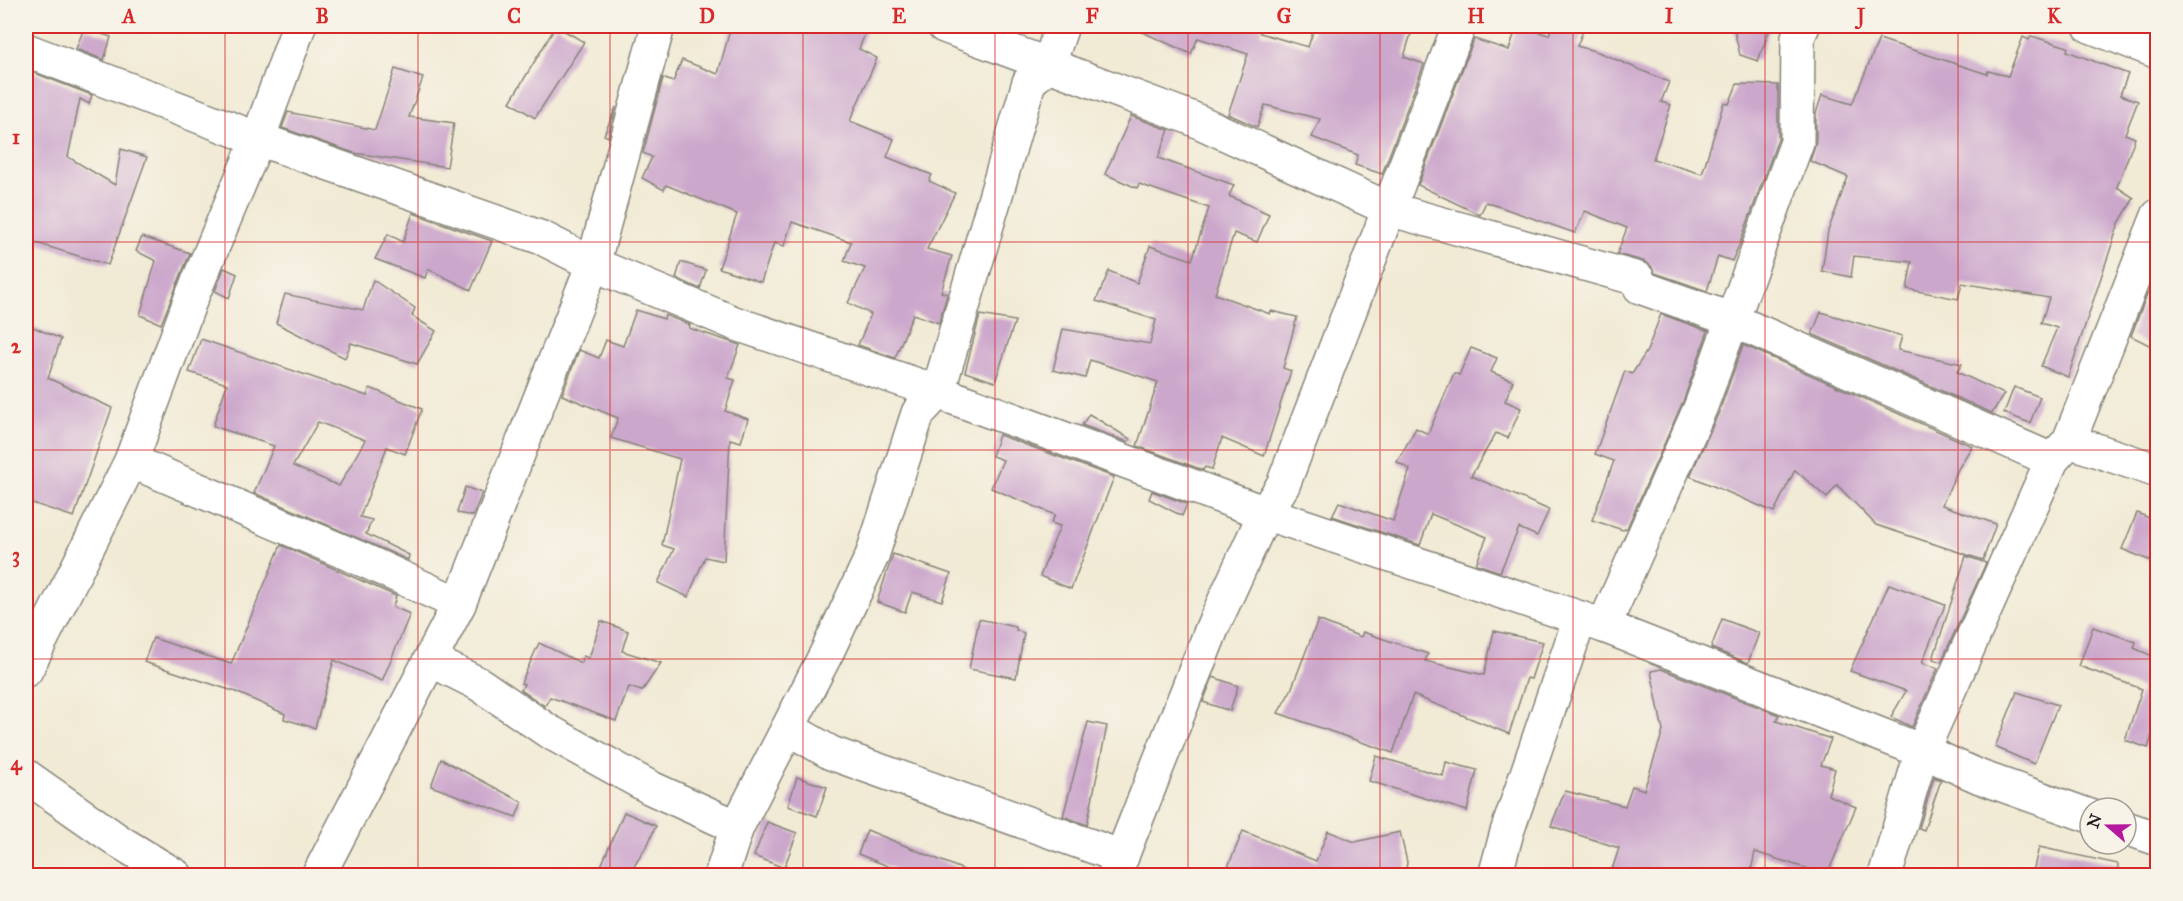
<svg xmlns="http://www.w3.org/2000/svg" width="2183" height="901" font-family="'IM FELL Great Primer',serif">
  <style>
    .building { fill: #cca7cc; fill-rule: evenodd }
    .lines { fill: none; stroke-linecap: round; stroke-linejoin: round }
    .minor-casing { stroke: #868378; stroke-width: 36 }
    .minor { stroke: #fff; stroke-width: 33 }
    .grid { fill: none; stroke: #d62828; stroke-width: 1.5; stroke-opacity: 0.55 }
    .neatline { fill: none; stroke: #d62828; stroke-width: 2 }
    .grid-label { font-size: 20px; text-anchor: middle; font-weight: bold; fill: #d62828 }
  </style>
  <rect width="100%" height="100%" fill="#f7f3e8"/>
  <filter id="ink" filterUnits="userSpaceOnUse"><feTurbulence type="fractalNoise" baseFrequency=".0167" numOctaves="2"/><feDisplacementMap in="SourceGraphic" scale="12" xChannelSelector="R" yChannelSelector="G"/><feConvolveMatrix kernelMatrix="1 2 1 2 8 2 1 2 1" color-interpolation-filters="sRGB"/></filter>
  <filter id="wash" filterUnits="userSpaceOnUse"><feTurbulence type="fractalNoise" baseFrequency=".008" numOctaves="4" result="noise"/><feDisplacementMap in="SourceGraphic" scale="24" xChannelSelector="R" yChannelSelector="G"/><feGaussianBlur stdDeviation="1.35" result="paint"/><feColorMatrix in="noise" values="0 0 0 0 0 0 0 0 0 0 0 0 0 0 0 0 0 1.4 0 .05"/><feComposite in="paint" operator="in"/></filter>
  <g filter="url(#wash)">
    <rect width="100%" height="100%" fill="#f1ead5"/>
    <g id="blocks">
      <g class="building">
        <path d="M556,26L584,42L535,118L510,102Z"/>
        <path d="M731,26H868L859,49L877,58L850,121L894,139L887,157L932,175L929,181L955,193L927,249L952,256L941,292L947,294L939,323L913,314L895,358L858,345L871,314L848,303L865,268L844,261L851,242L792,222L784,246L774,243L761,282L719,268L737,214L666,185L664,190L642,178L652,157L643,153L663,78L673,82L682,60L718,74Z"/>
        <path d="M1129,26H1262L1260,33L1308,47L1315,26H1393L1412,30L1404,57L1424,64L1382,174L1355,165L1358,155L1312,137L1320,119L1265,105L1257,127L1228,114L1248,54L1198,38L1191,54Z"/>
        <path d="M1517,26L1549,35L1552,26H1585L1577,46L1598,52L1669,82L1661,102L1671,105L1653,159L1702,174L1724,102L1729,104L1737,84L1778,85V139L1740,243L1732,261L1718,256L1707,291L1655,273L1651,266L1643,261L1617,254L1627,228L1585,211L1575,233L1486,202L1480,215L1418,185L1474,39L1509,50Z"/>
        <path d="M1733,26H1771L1758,61L1740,55Z"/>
        <path d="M84,28L111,37L104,60L76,49Z"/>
        <path d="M2031,36L2068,47L2067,51L2128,74L2120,95L2138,101L2125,134L2135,138L2117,187L2134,198L2119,223L2068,377L2041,366L2057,328L2041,323L2049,298L1962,283L1958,299L1907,289L1912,262L1854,256L1851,277L1822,271L1828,231L1848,177L1810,161L1816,143V113L1822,95L1852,104L1879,39L1987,74L1988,71L2008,76L2023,37L2029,40Z"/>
        <path d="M395,69L423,78L409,117L454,123L447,167L354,153L282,128L288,112L375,130Z"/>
        <path d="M32,72L92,95L89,104L80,99L68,157L115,185L121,149L147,157L108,265L26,240V94Z"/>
        <path d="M616,107L608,137L604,135Z"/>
        <path d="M1131,116L1169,130L1158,158L1234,185L1229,196L1269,214L1257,242L1234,233L1215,294L1270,314L1271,311L1297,317L1283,368L1291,371L1264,456L1222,438L1212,469L1205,467L1203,470L1137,446L1158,382L1090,360L1085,378L1053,370L1063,329L1150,344L1156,320L1096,301L1109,271L1137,283L1150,246L1192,260L1209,208L1139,184L1137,188L1105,174Z"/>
        <path d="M413,213L492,241L471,290L428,269L425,278L375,259L388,234L403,242Z"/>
        <path d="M142,237L190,253L161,324L140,315L156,261L136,251Z"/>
        <path d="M681,262L706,270L700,289L676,278Z"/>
        <path d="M224,268L237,274L229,298L215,291Z"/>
        <path d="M2157,268V349L2131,336Z"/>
        <path d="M373,280L415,308L412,316L436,331L417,364L351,343L345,358L276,323L285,294L363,310Z"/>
        <path d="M636,310L664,319L665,315L690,325L689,328L740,345L728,378L735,380L725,411L748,419L741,442L730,439L724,561L705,557L688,597L658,583L674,549L662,545L680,459L611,438L618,418L562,395L579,350L599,358L606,340L623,346Z"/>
        <path d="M1821,312L1902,336L1898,350L1962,364L1957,372L2004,394L1992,413L1812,334Z"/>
        <path d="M1661,314L1708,331L1684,399L1627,528L1623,530L1592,520L1614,461L1595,454L1625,371L1632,374L1647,351Z"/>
        <path d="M980,315L1015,321L995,382L965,372Z"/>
        <path d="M26,324L61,339L48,378L112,408L74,517L26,501Z"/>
        <path d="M201,339L367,396L370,388L422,409L405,454L387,447L360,517L372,520L366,534L409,555L408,560L254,493L274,446L213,426L227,384L189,372ZM318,422L365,440L339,486L293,466Z"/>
        <path d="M1743,345L1972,446L1958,469L1942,505L1996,524L1983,560L1876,525L1837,485L1827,498L1795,470L1774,512L1690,476L1719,412Z"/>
        <path d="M1471,348L1497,358L1491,372L1513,381L1505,401L1521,408L1508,438L1496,433L1471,476L1549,510L1537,536L1519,528L1500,572L1476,564L1487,537L1431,514L1420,545L1332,516L1339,502L1393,521L1410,469L1397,462L1416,428L1428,434L1454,373L1459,375Z"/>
        <path d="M2014,387L2040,397L2030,423L2004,413Z"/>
        <path d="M1089,414L1130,439L1128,442L1082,425Z"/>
        <path d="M999,435L1114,477L1071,589L1040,576L1060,526L1051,523L1055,515L991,488L1003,460L992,456Z"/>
        <path d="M465,487L482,493L473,516L457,513Z"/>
        <path d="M1152,491L1187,504L1182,516L1149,499Z"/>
        <path d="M2137,513L2157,521V546L2151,561L2122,549Z"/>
        <path d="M281,545L396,596L393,607L410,614L382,681L334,660L315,728L284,719L285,714L236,692L144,662L153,638L231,664Z"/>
        <path d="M893,554L951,574L942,601L912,592L905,612L877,602Z"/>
        <path d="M1966,556L1986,563L1941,662L1933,659Z"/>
        <path d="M1889,584L1945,605L1922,663L1938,668L1912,727L1891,717L1906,691L1850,671Z"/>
        <path d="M979,619L1016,627V630L1024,633L1016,678L969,669Z"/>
        <path d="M1722,619L1759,633L1748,663L1711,648Z"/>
        <path d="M1318,620L1361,637L1363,632L1428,654L1425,661L1484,675L1494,631L1543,642L1531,679L1527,678L1509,734L1413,695L1393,753L1278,713L1291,690Z"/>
        <path d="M601,621L628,631L622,651L661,663L642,691L629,687L616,721L550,697L545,706L521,690L524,684L521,683L539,643L581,663L583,656L589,658Z"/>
        <path d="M2093,627L2136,642L2134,648L2157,658V720L2148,748L2125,740L2142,689L2079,666Z"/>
        <path d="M1661,669L1779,715L1776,721L1831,739L1821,765L1835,769L1828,795L1856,807L1827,875L1755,852L1750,876H1610L1619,848L1551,826L1565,791L1625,806L1632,786L1644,790L1663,731L1651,671Z"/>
        <path d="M1213,677L1238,686L1230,711L1203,702Z"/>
        <path d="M2017,692L2058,705L2034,764L1995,747Z"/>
        <path d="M1088,722L1107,726L1087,825L1063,816Z"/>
        <path d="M1376,756L1443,776L1446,762L1477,770L1467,811L1369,781Z"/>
        <path d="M441,759L522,802L516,817L431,786Z"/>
        <path d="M797,777L827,787L817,816L788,806Z"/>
        <path d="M1934,777L1941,780L1924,830L1919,828Z"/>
        <path d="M624,812L656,826L648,844L628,876H615L601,866Z"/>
        <path d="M767,822L797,833L784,868L754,856Z"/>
        <path d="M867,830L976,875V876H912L858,854Z"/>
        <path d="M1243,831L1316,861L1328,831L1355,842L1400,832L1407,862L1405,876H1224Z"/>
        <path d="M2039,847L2118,864L2117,876H2032Z"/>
      </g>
    </g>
  </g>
  <g filter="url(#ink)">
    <use href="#blocks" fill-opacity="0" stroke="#868378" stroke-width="1.5"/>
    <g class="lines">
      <g class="minor-casing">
        <g id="minor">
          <path d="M944,26L1191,118L1389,209L1638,279L1640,287L1730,319L2052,460"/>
          <path d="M2090,26L2158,52"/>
          <path d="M26,50L258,139L542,238L593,264L734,323L938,392L1265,513L1604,626L1922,751L1980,777L2090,816"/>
          <path d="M2069,441L2158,471"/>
          <path d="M131,461L363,560L459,604"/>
          <path d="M1604,626L1701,406L1797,142L1798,37L1803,26"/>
          <path d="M431,660L479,684L548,731L651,788L737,827"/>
          <path d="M26,670L131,461L190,301L258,139L299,26"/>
          <path d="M788,728L831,753L1122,857"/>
          <path d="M26,776L120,842L176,876"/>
          <path d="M2126,828L2158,839"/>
          <path d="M318,876L459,604L593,264L658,26"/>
          <path d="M721,876L737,827L827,652L872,556L918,413L938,392L1029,82L1049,64L1062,26"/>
          <path d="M1114,876L1213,626L1265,513L1283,485L1459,26"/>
          <path d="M1495,876L1507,832L1580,618"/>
          <path d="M1885,876L1922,751L2052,460L2069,441L2158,216"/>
        </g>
      </g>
      <use href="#minor" class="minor"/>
    </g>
  </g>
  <path class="grid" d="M225,26V876M418,26V876M610,26V876M803,26V876M995,26V876M1188,26V876M1380,26V876M1573,26V876M1765,26V876M1958,26V876M26,242H2158M26,450H2158M26,659H2158"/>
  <rect width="2183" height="901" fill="none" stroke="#f7f3e8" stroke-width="66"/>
  <g transform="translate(2108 826) rotate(290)"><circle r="28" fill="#f7f3e8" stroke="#9f9d96" stroke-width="1.5"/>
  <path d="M0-4.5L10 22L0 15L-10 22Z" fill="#b5179e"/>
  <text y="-9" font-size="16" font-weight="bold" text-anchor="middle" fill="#1c1c1c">N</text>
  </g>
  <rect x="33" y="33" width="2117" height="835" class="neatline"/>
  <g class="grid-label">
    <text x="129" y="23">A</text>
    <text x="322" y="23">B</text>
    <text x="514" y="23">C</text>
    <text x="707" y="23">D</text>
    <text x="899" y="23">E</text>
    <text x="1092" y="23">F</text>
    <text x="1284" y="23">G</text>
    <text x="1476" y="23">H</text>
    <text x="1669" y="23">I</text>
    <text x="1861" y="23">J</text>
    <text x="2054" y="23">K</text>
    <text x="16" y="144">1</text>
    <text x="16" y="353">2</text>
    <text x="16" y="562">3</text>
    <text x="16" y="770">4</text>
  </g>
</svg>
